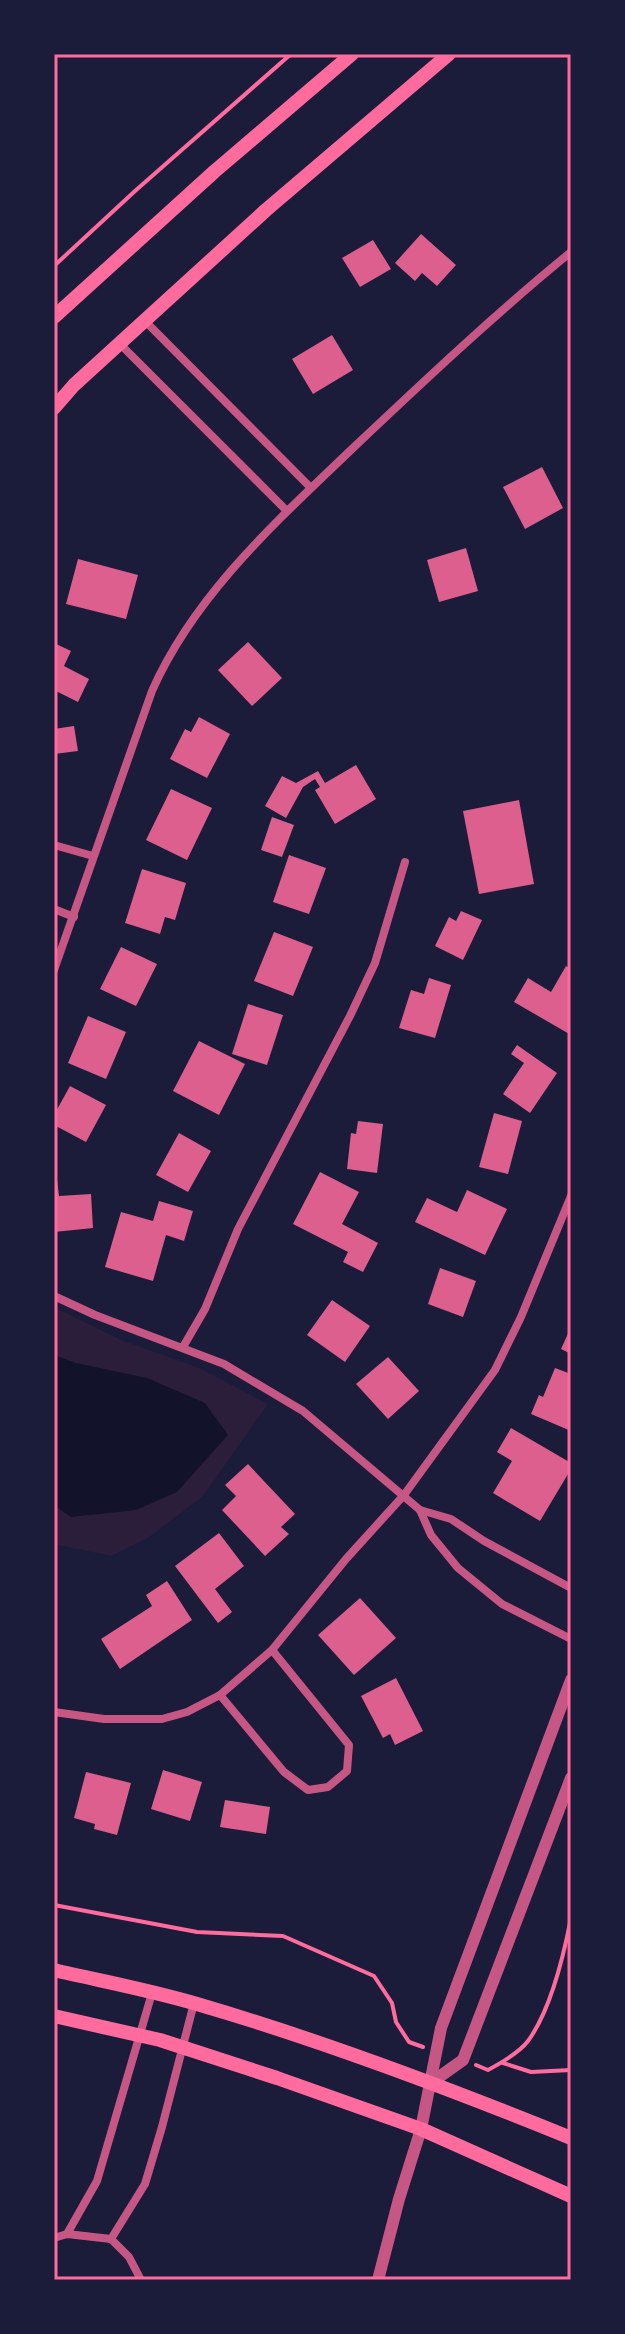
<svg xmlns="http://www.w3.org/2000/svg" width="625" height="2334" font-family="Roboto,sans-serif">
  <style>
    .green { fill: #2a1e3b }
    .water { fill: #12122b }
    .building { fill: #dd5f8e }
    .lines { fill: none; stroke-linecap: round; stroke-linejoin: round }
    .path { stroke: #ff6b9d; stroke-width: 4 }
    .minor { stroke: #c65784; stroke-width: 8 }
    .tertiary { stroke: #c65784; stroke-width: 12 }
    .secondary { stroke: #ff6b9d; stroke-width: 14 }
    .neatline { fill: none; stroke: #ff6b9d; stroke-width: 3 }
  </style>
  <rect width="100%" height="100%" fill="#1b1b3a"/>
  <path class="green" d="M54,1307L119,1339L199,1368L268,1404L203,1496L148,1538L111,1556L54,1544Z"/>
  <path class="water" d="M54,1355L76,1363L147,1378L205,1403L228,1435L177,1492L136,1510L71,1517L54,1505Z"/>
  <g class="building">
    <path d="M421,234L456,265L437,286L422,273L415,281L395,263Z"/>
    <path d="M373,240L391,269L360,287L342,258Z"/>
    <path d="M332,335L353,370L313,394L292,359Z"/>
    <path d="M542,467L563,508L525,529L503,487Z"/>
    <path d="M466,548L478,591L439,602L427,560Z"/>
    <path d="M78,559L138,575L126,619L66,604Z"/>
    <path d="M248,642L282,678L252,706L218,670Z"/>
    <path d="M54,643L71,651L64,666L89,679L78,702L54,690Z"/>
    <path d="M199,717L230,734L207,778L170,759L185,729L191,732Z"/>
    <path d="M74,726L78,751L54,754V729Z"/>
    <path d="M356,765L376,799L335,824L315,790L320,787L315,779L303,787L286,818L265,806L282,776L296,783L318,771L325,783Z"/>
    <path d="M171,789L212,808L187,860L146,840Z"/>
    <path d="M519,800L534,884L479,894L463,811Z"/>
    <path d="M272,817L294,825L282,857L261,850Z"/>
    <path d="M289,855L326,868L309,914L273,902Z"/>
    <path d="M142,869L186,883L175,920L165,917L160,934L125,923Z"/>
    <path d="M461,911L482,920L463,960L435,946L449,917L456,921Z"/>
    <path d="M274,932L313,947L293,996L254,981Z"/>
    <path d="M121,947L157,964L136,1006L100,989Z"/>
    <path d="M566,966L571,969V1035L514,1002L528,978L551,992Z"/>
    <path d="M429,978L451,985L435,1038L399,1028L411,990L424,994Z"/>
    <path d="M248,1004L283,1015L267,1065L232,1054Z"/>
    <path d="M88,1016L126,1032L106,1079L68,1063Z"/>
    <path d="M199,1041L245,1064L219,1115L173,1091Z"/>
    <path d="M517,1045L557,1073L530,1113L503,1094L524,1063L511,1054Z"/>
    <path d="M70,1086L106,1105L86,1142L54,1125V1115Z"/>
    <path d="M494,1113L522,1121L508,1174L479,1167Z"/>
    <path d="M358,1121L383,1124L377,1173L347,1169L351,1133L356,1134Z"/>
    <path d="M179,1133L211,1151L188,1192L156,1175Z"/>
    <path d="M320,1172L359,1192L342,1224L378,1243L363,1272L343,1262L348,1252L293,1224Z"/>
    <path d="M54,1180H57L59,1196L91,1194L93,1228L54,1232Z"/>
    <path d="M467,1190L507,1209L485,1255L415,1222L427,1198L457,1212Z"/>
    <path d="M159,1201L193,1211L184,1241L166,1235L153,1281L105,1267L121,1212L153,1221Z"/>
    <path d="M440,1268L476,1281L463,1317L428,1304Z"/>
    <path d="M332,1300L370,1326L345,1362L307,1335Z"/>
    <path d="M571,1327V1354L561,1349Z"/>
    <path d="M388,1357L419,1391L388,1419L356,1384Z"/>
    <path d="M555,1368L571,1374V1431L531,1414L539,1395L543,1397Z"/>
    <path d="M511,1428L571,1463V1469L540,1521L493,1493L512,1461L497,1452Z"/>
    <path d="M248,1464L295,1514L281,1527L289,1534L265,1556L222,1510L236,1496L225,1485Z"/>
    <path d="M219,1533L244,1566L215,1589L232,1612L218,1623L175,1566Z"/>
    <path d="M167,1581L192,1620L120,1669L101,1639L152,1606L146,1595Z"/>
    <path d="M360,1598L396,1638L354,1675L318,1635Z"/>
    <path d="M396,1678L423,1731L395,1745L390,1734L383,1738L361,1696Z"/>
    <path d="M163,1770L202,1782L190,1821L151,1809Z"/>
    <path d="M86,1772L131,1783L117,1835L94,1829L95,1824L74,1818Z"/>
    <path d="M225,1800L270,1807L266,1834L220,1827Z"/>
  </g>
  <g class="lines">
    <g class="path">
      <path d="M54,266L135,191L291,54"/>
      <path d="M54,1905L197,1932L283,1936L374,1976L392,2003L396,2022L409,2042L423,2047"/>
      <path d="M503,2063L531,2072L571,2070"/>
      <path d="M476,2065L488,2070C501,2063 519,2053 528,2041C550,2011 564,1954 571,1918"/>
    </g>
    <g class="minor">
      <path d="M144,320L311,488"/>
      <path d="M119,343L287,511"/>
      <path d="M54,845L93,856"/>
      <path d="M54,909L74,917"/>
      <path d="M54,970L152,691C195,594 277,521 353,448C424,381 495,314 571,252"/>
      <path d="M54,1296L95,1315L224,1364L303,1411L420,1510L431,1535L458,1568L502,1604L571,1639"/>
      <path d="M183,1347L205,1309L238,1229L350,1016L375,963L405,862"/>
      <path d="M420,1510L451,1519L484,1541L571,1588"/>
      <path d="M220,1695L284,1772L308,1790L328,1787L347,1771L349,1745L272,1650"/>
      <path d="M54,1712L104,1719H162L187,1712L220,1695L272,1650L346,1559L404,1495L495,1370L521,1317L571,1196"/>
      <path d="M67,2234L97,2181L152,1993"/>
      <path d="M54,2238L67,2234L111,2239"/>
      <path d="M111,2239L145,2184L162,2127L194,2003"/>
      <path d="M111,2239L129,2257L141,2280"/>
    </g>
    <g class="tertiary">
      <path d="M432,2082L463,2060L571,1778"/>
      <path d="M378,2280L399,2199L421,2129L441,2028L571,1680"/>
    </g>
    <g class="secondary">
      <path d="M54,317L215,171L352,54"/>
      <path d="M54,408L74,385L266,210L449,54"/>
      <path d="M54,1970C101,1981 150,1990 197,2004C324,2041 448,2088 571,2138"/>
      <path d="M54,2016L160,2040L277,2078L421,2129L571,2196"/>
    </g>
  </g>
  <rect width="625" height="2334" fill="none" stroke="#1b1b3a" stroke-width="112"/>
  <rect x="56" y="56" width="513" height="2222" class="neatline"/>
</svg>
